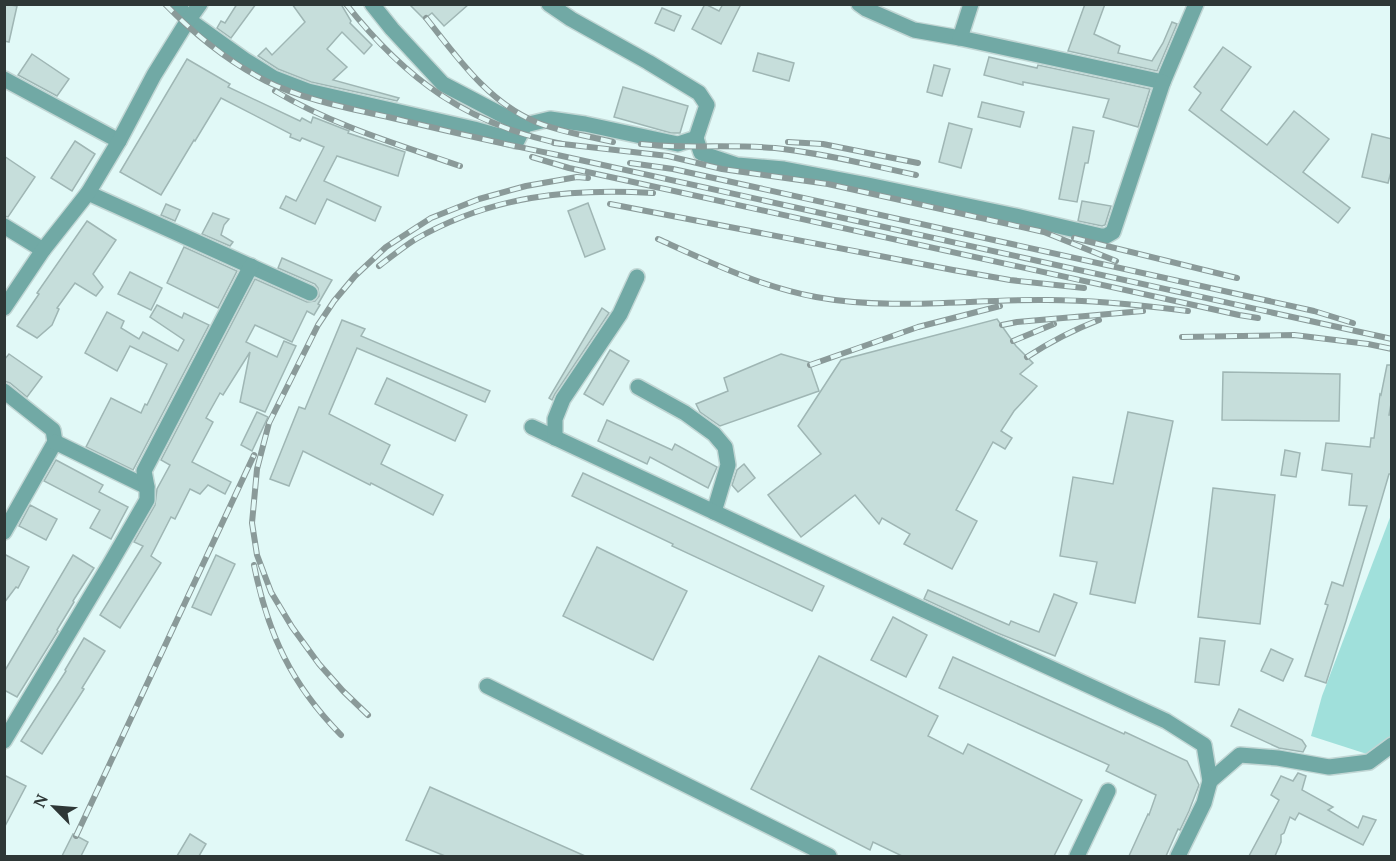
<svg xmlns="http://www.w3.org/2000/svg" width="1396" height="861" font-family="'PT Serif',serif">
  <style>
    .green { fill: #a0e0db }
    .building { fill: #c6dedb; stroke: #9fb6b4; stroke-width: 1.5 }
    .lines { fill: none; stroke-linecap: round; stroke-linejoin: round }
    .minor-casing { stroke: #c1d6d4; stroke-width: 18 }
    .minor { stroke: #71a9a5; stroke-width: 15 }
    .rail-casing { stroke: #8a9a99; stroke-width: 6 }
    .rail { stroke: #e1f9f7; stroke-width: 4; stroke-dasharray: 11; stroke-linecap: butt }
  </style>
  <rect width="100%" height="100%" fill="#e1f9f7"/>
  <path class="green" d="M1391,515V737L1370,755L1311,736L1322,696Z"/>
  <g class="building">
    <path d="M4,4L17,6L9,42L4,41Z"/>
    <path d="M237,4H256L231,38L217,28L221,21L225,23Z"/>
    <path d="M292,4H341L351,21L350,23L372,45L364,54L342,32L327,49L347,67L333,80L399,98L397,101L311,82L278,69L258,56L266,48L272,55L305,22Z"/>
    <path d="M409,4H469L444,26L432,13L424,19Z"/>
    <path d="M705,4L719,11L723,4H741L721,44L692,29Z"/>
    <path d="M1085,4H1105L1094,34L1120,46L1118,53L1152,61L1163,43L1172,22L1177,24L1157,71L1068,51Z"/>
    <path d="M662,8L681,16L674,31L655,23Z"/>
    <path d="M1223,47L1251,67L1221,110L1267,145L1294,111L1329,139L1303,172L1350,208L1338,223L1189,110L1201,93L1194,87Z"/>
    <path d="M758,53L794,63L789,81L753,71Z"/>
    <path d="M32,54L69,79L57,96L18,75Z"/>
    <path d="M989,57L1037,68L1038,65L1150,89L1138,127L1103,117L1109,99L1023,82V85L984,75Z"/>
    <path d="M187,59L230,84L228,87L300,121L302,118L311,123L313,117L349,131L348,133L405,152L398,176L337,156L324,181L381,207L375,221L327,199L315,224L280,208L286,196L296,201L324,147L302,138L300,141L290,137L291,134L221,98L195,141L194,140L161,195L120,172Z"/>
    <path d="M934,65L950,69L942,96L927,92Z"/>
    <path d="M623,87L688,106L680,133H671L614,117Z"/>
    <path d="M982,102L1024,112L1020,127L978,117Z"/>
    <path d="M949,123L972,129L961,168L939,162Z"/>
    <path d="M1073,127L1094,131L1088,163H1085L1077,202L1059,199Z"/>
    <path d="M1372,134L1392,139V168L1388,183L1362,177Z"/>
    <path d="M75,141L95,154L72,191L51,178Z"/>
    <path d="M4,156L35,177L8,217L4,216Z"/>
    <path d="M1082,201L1111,206L1105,225L1102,226L1078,221Z"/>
    <path d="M588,203L605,249L585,257L568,211Z"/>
    <path d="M166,204L180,210L175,221L161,215Z"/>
    <path d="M213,213L229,219L224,225L221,235L233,242L230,246L202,234Z"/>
    <path d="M87,221L116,240L93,274L103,287L96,296L75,283L57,308L59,309L52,325L37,338L17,326L39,294L37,293Z"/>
    <path d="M184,247L237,271L218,308L167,283Z"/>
    <path d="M282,258L332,280L318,304L320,305L314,315L307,311L292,342L255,325L246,342L277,357L284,341L296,346L265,412L240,402L250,352L223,395L220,393L206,418L213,422L192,462L231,482L225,494L208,485L200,494L190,489L175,519L171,517L151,556L161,563L120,628L100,615L143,546L134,542L155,505L157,489L170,465L161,460L255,279L307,302L315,301L319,296L318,288L315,284L278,268Z"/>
    <path d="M130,272L162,288L151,310L118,294Z"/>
    <path d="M157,305L182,318L184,313L209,325L133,470L86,447L111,398L141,413L145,404L147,405L167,364L130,346L117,371L85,353L107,312L124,321L121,328L139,339L143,332L178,351L184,340L150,317Z"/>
    <path d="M602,308L609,313L555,394L552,400L549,398Z"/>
    <path d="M997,319L1016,346L1033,363L1020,374L1037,386L1014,411L1001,431L1012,438L1005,449L993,442L956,510L977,521L952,569L904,544L910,534L882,518L879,524L855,495L801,537L768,495L821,454L798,426L841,360Z"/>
    <path d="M342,320L365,329L361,336L490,391L485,402L357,348L329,414L390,445L381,464L443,495L433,515L371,483L370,485L303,451L289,486L270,479L299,407L305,409Z"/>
    <path d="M610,350L629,361L603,405L584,394Z"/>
    <path d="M9,354L42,377L27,397L10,383L4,381V360Z"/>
    <path d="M781,354L809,362L819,391L720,426L700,412L696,404L728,391L724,378Z"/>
    <path d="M1387,365H1392V398L1389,415H1392V474H1389L1346,621L1326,683L1305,676L1328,605L1325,604L1332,582L1343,586L1367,506L1349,505L1352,474L1322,470L1326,443L1370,447L1371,438H1374L1380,394L1381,395Z"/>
    <path d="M1223,372L1340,374L1339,421L1222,420Z"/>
    <path d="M387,378L467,415L455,441L375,404Z"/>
    <path d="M257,412L268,417L252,451L241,445Z"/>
    <path d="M1128,412L1173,421L1135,603L1090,594L1097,562L1060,556L1073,477L1113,484Z"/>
    <path d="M607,420L672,450L675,444L717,467L708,488L650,457L647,464L598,441Z"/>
    <path d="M1285,450L1300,453L1296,477L1281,475Z"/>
    <path d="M56,460L103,485L99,492L128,507L111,539L90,528L100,510L44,481Z"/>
    <path d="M744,464L755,478L738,492L732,485L737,470Z"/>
    <path d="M583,473L824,586L812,611L672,546L673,544L572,496Z"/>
    <path d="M1213,488L1275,495L1260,624L1198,617Z"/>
    <path d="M30,505L57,519L46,540L19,526Z"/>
    <path d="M597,547L687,591L653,660L563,616Z"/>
    <path d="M4,554L29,567L18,588L16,587L4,603Z"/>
    <path d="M73,555L94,568L73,601L74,602L57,630L58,631L17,697L4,690V672Z"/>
    <path d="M216,555L235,564L211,615L192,607Z"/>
    <path d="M928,590L1009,625L1011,621L1039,632L1054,594L1077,603L1055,656L995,632L924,599Z"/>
    <path d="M893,617L927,635L906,677L871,660Z"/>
    <path d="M84,638L105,651L82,688L84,689L42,754L21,741L66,671L65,670Z"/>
    <path d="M1200,638L1225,641L1219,685L1195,682Z"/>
    <path d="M1271,649L1293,659L1283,681L1261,671Z"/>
    <path d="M819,656L938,716L928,736L963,754L968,744L1082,800L1054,856H902L873,842L870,850L751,789Z"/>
    <path d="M953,657L1124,734L1125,732L1187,761L1199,785L1189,811L1180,830L1178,829L1166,856H1129L1148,814L1149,815L1156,795L1106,771L1109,765L939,688Z"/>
    <path d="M1239,709L1302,740L1306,746L1303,752L1279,748L1231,726Z"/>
    <path d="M1298,773L1306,776L1302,790L1333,807L1328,810L1358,828L1363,816L1376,820L1363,845L1299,813L1295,820L1290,817L1284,833L1281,835V842L1275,856H1249L1279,800L1271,795L1281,776L1293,781Z"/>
    <path d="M4,775L26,786L4,828Z"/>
    <path d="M430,787L585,856H445L406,840Z"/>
    <path d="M73,834L88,842L81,856H62Z"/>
    <path d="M190,834L206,844L199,856H177Z"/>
  </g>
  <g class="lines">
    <g class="minor-casing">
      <g id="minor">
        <path d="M177,4L189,20L245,60L274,78L308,91L474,129L517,141L525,125"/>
        <path d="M372,4L392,29L443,84L508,118L525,125L550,119L585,124L678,144L696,138L707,105L699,93L648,62L571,19L549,4"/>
        <path d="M859,4L866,9L914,30L960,38L1163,82L1196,4"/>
        <path d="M960,38L971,4"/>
        <path d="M4,79L119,141"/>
        <path d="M696,138L701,153L737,165L784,169L868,185L1016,216L1101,236H1106L1113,232L1163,82"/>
        <path d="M88,193L310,293"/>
        <path d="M4,226L43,250"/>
        <path d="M4,308L43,250L88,193L119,141L154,75L185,25L200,4"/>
        <path d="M638,387L685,413L714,434L725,447L728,465L714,512"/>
        <path d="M4,391L53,430L55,442L4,532"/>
        <path d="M532,427L924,610L1166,721L1204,745L1210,781L1204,803L1178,856"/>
        <path d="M555,438V419L563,399L620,314L637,277"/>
        <path d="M55,442L147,487"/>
        <path d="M487,686L829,856"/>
        <path d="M4,741L110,564L147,500V487L144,471L251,266"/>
        <path d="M1210,781L1240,755L1278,758L1329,767L1369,762L1392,745"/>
        <path d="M1077,856L1108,791"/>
      </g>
    </g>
    <use href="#minor" class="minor"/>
    <g class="rail-casing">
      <g id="rail">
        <path d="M165,4C194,34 229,62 266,81C304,100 348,108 388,117C443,130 498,143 553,154L1392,339"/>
        <path d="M346,4C406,80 467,124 562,144"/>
        <path d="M426,18C457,57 488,102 536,122C560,132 588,136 613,142"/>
        <path d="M275,91C332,125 397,144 460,166"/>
        <path d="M788,142L823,144L918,163"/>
        <path d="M554,143L668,156L722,169L828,184L1044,232L1116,261"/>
        <path d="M641,144C685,149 730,144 775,148C822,153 869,165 916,175"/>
        <path d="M532,157L569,168L624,180L1239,315L1258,318"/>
        <path d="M630,163L673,169L1314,311L1353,323"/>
        <path d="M610,204L953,270L1010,280L1084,288"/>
        <path d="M1074,238L1237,278"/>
        <path d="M658,239C709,262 761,287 816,297C891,311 971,299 1047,300C1094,300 1141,305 1188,311"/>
        <path d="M379,266C391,257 403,247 416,239C491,196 569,188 653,193"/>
        <path d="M1002,325L1017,322L1143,311"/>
        <path d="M1182,337L1294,335L1368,344L1392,349"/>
        <path d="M1013,341L1054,324"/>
        <path d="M1027,357C1050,342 1073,330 1099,320"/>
        <path d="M810,365L918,327L1000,306"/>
        <path d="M254,565C268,634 291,684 341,735"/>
        <path d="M368,715L343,691L319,664L292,627L271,592L257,555L252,523L257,469L269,423L318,325L334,301L355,276L386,247L431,218L479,199L526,186L577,177L588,178"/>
        <path d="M76,836L254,455"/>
      </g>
    </g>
    <use href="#rail" class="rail"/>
  </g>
  <rect width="1396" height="861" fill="none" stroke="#2e3736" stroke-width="12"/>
  <g transform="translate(54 807) rotate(295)" stroke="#e1f9f7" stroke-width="4.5" paint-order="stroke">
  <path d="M0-4.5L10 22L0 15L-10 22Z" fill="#2e3736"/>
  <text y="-9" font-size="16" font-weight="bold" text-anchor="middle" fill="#2e3736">N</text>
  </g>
</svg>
